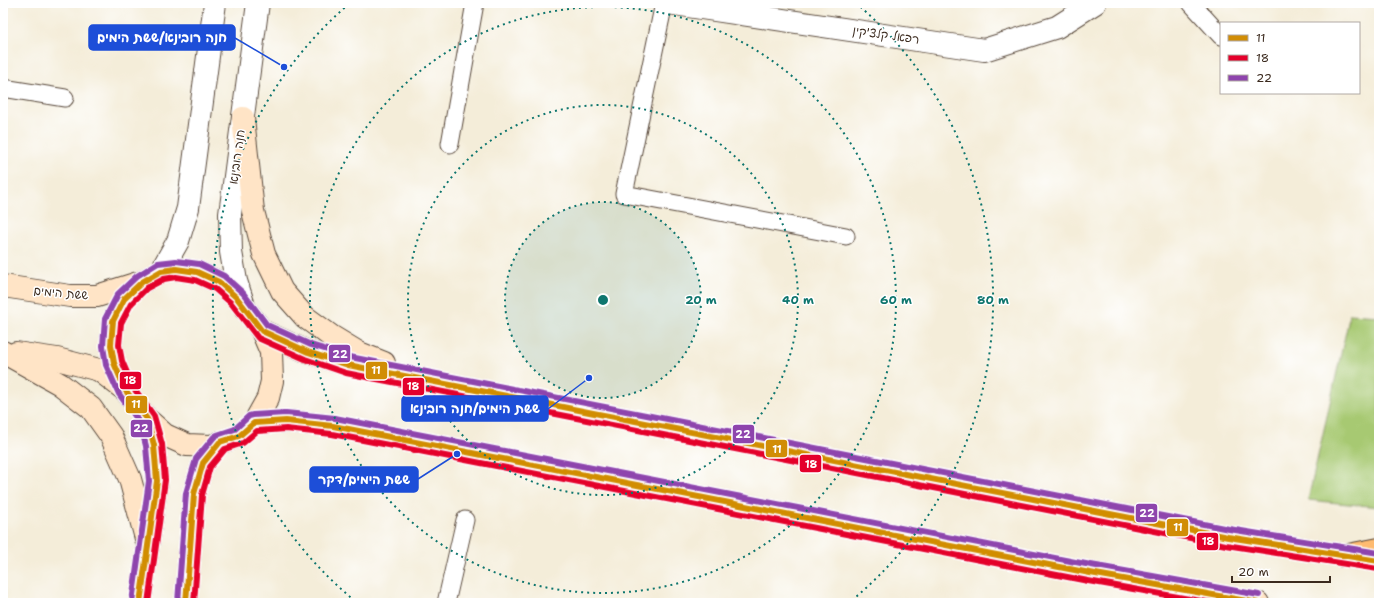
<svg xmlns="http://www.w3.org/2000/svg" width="1382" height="606" font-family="'Shantell Sans','Playpen Sans Hebrew',sans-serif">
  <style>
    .green { fill: #a7c972; stroke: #717a48 }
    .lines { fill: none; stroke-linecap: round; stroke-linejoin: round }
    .service-casing { stroke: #57473a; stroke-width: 19 }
    .minor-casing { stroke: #57473a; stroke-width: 24 }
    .secondary-casing { stroke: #57473a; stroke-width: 24 }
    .primary-casing { stroke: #57473a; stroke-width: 24 }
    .service { stroke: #fff; stroke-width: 17 }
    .minor { stroke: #fff; stroke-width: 22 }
    .secondary { stroke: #ffe4c6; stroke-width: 22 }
    .primary { stroke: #febb71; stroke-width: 22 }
    .bus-1-casing { stroke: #fff; stroke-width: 9 }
    .bus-2-casing { stroke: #fff; stroke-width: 9 }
    .bus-3-casing { stroke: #fff; stroke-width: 9 }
    .bus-1 { stroke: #d18d06; stroke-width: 6 }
    .bus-2 { stroke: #e4002b; stroke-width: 6 }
    .bus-3 { stroke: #8e44ad; stroke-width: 6 }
    .ring { fill: none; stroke: #0f766e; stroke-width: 2; stroke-dasharray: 2 4 }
    .labels { text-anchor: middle; stroke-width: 3; stroke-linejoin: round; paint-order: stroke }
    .street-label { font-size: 12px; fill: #3b2a1e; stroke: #fff }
    .centre { fill: #0f766e; stroke: #fff; stroke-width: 2 }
    .ring-label { font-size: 12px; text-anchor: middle; font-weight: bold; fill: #0f766e; stroke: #fff; stroke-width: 3; stroke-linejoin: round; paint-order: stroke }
    .leader { fill: none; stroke: #1d4ed8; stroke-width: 1.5 }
    .callout-dot { fill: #1d4ed8; stroke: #fff; stroke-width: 1.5 }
    .callout { fill: #1d4ed8; stroke: #1d4ed8; stroke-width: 1.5 }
    .callout-label { font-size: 13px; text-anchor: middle; font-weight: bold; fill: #fff }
    .line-badge { stroke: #fff; stroke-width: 1.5 }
    .badge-label { font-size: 11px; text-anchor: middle; font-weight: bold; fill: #fff }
  </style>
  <rect width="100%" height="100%" fill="#fff"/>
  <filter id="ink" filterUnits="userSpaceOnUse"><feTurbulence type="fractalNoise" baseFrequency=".025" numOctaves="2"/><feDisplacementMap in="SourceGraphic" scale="8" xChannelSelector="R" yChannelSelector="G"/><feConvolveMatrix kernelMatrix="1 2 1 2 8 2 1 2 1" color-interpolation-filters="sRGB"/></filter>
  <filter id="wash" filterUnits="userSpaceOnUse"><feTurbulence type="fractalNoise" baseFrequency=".012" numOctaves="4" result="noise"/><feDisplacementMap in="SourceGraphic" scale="16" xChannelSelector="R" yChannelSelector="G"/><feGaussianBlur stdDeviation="0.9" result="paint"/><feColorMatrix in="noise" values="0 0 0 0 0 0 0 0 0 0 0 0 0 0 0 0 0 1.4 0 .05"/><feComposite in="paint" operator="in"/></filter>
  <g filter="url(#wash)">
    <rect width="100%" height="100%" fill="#f4edd9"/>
    <path class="green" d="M1350,314L1379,316V507L1308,500Z"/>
  </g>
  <g filter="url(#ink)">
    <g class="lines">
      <g class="service-casing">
        <g id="service">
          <path d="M664,3L624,194L846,236"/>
          <path d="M1191,3L1221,36"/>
          <path d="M3,88L65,98"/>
          <path d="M450,144L475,3"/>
          <path d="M446,603L465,520"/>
        </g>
      </g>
      <g class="minor-casing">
        <g id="minor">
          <path d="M668,3L984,50L1057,27L1095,3"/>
          <path d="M161,271L178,241L188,208L215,3"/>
          <path d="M245,309L236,281L231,252L230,214L258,3"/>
          <path d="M140,603L157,481L154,445L147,419"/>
          <path d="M186,603L194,494L203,463L220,442"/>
        </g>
      </g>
      <g class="secondary-casing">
        <g id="secondary">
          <path d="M243,118L253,211L264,254L282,291L305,317L331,336L359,353L384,363"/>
          <path d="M176,269L197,272L219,282L237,298L254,320L262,331L271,352L272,381L268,398L254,423L239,436L211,446L187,445L165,435L147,419L126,391L114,363L111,345L113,321L124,299L142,282L161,271Z"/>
          <path d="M3,286L70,296H97L138,283"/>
          <path d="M262,331L308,352L348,365L1228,537L1379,561"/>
          <path d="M3,352L60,384L91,408L111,436L130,479L148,546"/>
          <path d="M16,353L57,359L99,370L125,390"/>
          <path d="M254,423L286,421L333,426L1090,573L1258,603"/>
        </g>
      </g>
      <g class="primary-casing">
        <path id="primary" d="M1343,556L1379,549"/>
      </g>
      <use href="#service" class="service"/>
      <use href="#minor" class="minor"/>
      <use href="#secondary" class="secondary"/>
      <use href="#primary" class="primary"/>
      <g class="bus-1-casing">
        <g id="bus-1">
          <path d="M140,603L157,481L154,445L147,419L126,391L114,363L111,345L113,321L124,299L142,282L161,271L176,269L197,272L219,282L237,298L262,331L308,352L348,365L1228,537L1379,561"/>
          <path d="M186,603L194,494L203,463L220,442L239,436L254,423L286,421L333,426L1090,573L1258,603"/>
        </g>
      </g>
      <g class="bus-2-casing">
        <g id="bus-2">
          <path d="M148,603L165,480L162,444L154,416L133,387L122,361L119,345L121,323L131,304L147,288L164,279L176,277L195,280L215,289L231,303L258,338L305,359L346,373L1226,545L1378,569"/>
          <path d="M194,603L202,495L210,467L225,449L243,443L257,431L286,429L332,434L1088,581L1212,603"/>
        </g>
      </g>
      <g class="bus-3-casing">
        <g id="bus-3">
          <path d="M132,602L149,481L146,446L140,423L119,394L106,365L103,346L105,319L118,294L137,276L158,263L176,261L199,264L224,276L243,293L267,325L311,345L350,357L1229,529L1379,553"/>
          <path d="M178,602L186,493L196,459L214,437L217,435L235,429L249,416L253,415L286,413L335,418L1091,565L1259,595"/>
        </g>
      </g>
      <use href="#bus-1" class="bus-1"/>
      <use href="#bus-2" class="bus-2"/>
      <use href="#bus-3" class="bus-3"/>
    </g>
  </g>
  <circle cx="603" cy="300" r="98" fill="#0f766e" fill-opacity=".12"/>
  <g class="ring">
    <circle cx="603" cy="300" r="98"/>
    <circle cx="603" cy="300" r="195"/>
    <circle cx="603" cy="300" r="293"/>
    <path d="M355 601A390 390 0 0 1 350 3M856 3A390 390 0 0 1 851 601"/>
  </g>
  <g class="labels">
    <g class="street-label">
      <text transform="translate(886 35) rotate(8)" y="4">רפאל קלצ'קין</text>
      <text transform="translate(237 157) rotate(-82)" y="4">חנה רובינא</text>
      <text transform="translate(61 293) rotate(5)" y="4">ששת הימים</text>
    </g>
  </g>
  <circle cx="603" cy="300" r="6" class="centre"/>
  <g class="ring-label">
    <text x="701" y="304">20 m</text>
    <text x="798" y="304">40 m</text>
    <text x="896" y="304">60 m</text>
    <text x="993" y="304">80 m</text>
  </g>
  <path class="leader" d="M284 67L235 38M589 378L548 409M457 454L418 479"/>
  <g class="callout-dot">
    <circle cx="284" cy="67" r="4"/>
    <circle cx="589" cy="378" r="4"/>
    <circle cx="457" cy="454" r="4"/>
  </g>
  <g class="callout">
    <rect x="89" y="25" width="146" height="25" rx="4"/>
    <rect x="402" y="396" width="146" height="25" rx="4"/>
    <rect x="310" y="467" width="108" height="25" rx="4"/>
  </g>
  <g class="callout-label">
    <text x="162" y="42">חנה רובינא/ששת הימים</text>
    <text x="475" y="413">ששת הימים/חנה רובינא</text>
    <text x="364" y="484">ששת הימים/דקר</text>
  </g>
  <g class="line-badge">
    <rect x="328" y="344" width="23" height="19" rx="4" fill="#8e44ad"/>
    <rect x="365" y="361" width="23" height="19" rx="4" fill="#d18d06"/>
    <rect x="119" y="371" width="23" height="19" rx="4" fill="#e4002b"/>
    <rect x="402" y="377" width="23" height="19" rx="4" fill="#e4002b"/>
    <rect x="125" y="395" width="23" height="19" rx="4" fill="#d18d06"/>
    <rect x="130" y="419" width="23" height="19" rx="4" fill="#8e44ad"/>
    <rect x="732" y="424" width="23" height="20" rx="4" fill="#8e44ad"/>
    <rect x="765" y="439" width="23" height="19" rx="4" fill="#d18d06"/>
    <rect x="799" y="454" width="23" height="19" rx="4" fill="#e4002b"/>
    <rect x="1135" y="503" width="23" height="20" rx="4" fill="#8e44ad"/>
    <rect x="1166" y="518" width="23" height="19" rx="4" fill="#d18d06"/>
    <rect x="1196" y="532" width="23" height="19" rx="4" fill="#e4002b"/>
  </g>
  <g class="badge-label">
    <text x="340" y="358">22</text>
    <text x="376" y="374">11</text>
    <text x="130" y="384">18</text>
    <text x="413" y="390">18</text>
    <text x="136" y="408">11</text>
    <text x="141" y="432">22</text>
    <text x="743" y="438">22</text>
    <text x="777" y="453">11</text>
    <text x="811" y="468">18</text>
    <text x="1147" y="517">22</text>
    <text x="1178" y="531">11</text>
    <text x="1208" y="545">18</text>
  </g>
  <rect width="1382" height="606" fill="none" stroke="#fff" stroke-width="16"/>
  <rect x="1220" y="22" width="140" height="72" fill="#ffffff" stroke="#b1aaa5"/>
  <rect x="1228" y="35" width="20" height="6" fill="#d18d06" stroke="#b1aaa5"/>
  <text x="1256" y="42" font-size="12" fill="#3b2a1e">11</text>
  <rect x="1228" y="55" width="20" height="6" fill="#e4002b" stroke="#b1aaa5"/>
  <text x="1256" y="62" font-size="12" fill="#3b2a1e">18</text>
  <rect x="1228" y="75" width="20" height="6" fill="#8e44ad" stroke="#b1aaa5"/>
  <text x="1256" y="82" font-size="12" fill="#3b2a1e">22</text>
  <path d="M1232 576v6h98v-6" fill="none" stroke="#3b2a1e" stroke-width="2"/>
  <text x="1238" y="576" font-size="12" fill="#3b2a1e" stroke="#ffffff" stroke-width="3" paint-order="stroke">20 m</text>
</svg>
